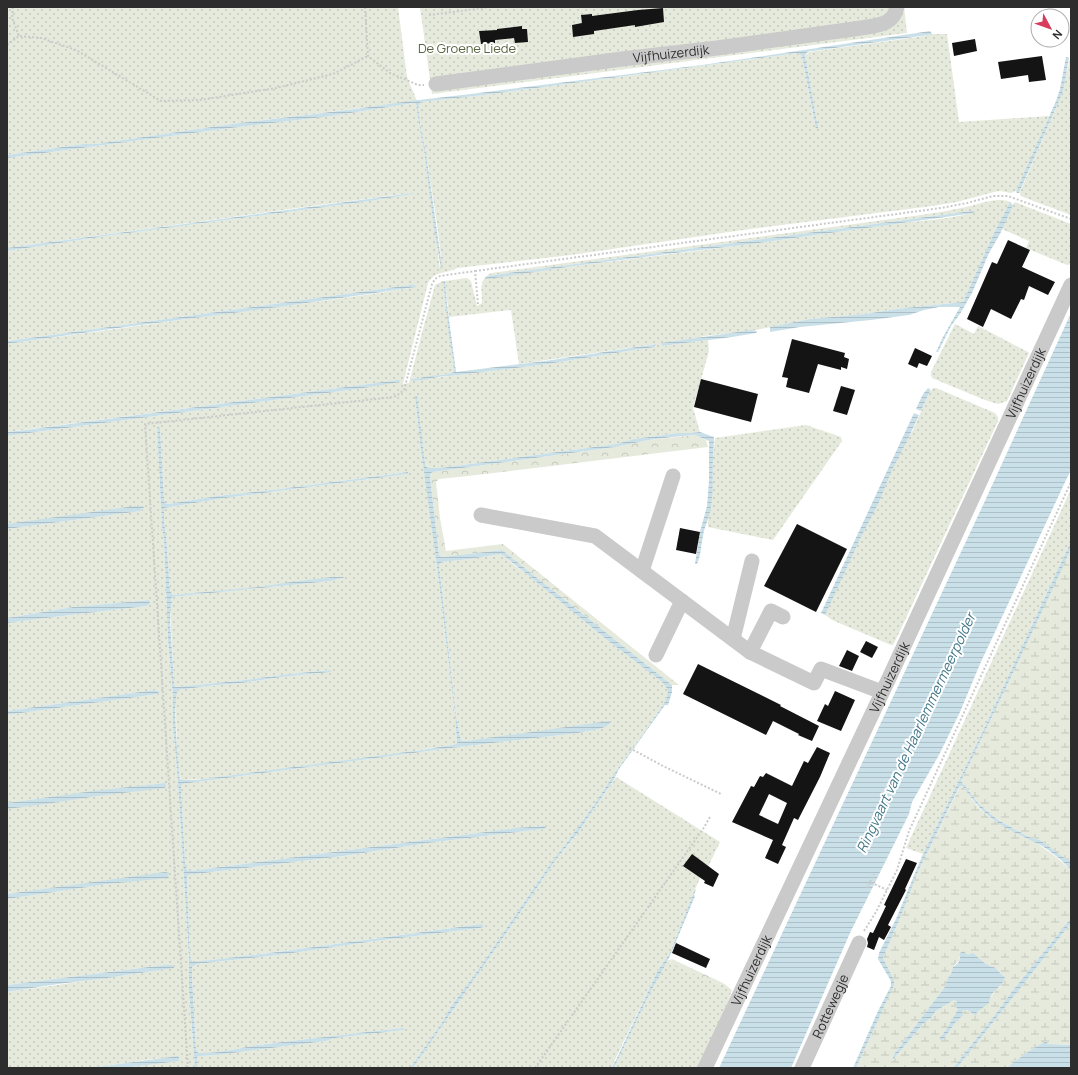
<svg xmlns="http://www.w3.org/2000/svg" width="1078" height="1075" font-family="Manrope,sans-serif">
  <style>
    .grass { fill: url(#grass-dots); fill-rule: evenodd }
    .forest { fill: url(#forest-crowns) }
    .wetland { fill: url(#wetland-marsh); fill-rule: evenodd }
    .water { fill: url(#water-rules) }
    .building { fill: #141414; fill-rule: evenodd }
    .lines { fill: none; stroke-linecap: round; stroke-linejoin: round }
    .path { stroke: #cacaca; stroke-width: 2; stroke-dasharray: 2 2; stroke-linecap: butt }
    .minor { stroke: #cacaca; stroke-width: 15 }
    .labels { text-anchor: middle; stroke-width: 4; stroke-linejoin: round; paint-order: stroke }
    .park-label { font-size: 13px; fill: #56653e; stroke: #fff }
    .street-label { font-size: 13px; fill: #2d2d2d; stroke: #fff }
    .water-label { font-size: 14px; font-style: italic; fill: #427789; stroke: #fff }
  </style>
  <defs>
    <pattern id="grass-dots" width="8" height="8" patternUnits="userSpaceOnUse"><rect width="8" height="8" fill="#e5eadc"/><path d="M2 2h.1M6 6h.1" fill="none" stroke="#c5c9bd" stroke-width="1.8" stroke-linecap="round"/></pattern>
    <pattern id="forest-crowns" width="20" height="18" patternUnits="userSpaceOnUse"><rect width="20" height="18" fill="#e5eadc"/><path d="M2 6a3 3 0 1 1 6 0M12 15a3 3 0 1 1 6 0" fill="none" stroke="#c5c9bd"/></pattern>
    <pattern id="wetland-marsh" width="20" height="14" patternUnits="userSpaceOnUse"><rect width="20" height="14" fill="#e5eadc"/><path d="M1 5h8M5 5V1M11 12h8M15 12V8" fill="none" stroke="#c5c9bd"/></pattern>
    <pattern id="water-rules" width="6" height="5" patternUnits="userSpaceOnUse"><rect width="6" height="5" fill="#c9e0e8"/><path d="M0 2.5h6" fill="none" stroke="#adc0c7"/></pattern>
  </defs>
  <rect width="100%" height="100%" fill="#fff"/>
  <g class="grass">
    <path d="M7,7H398L407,77L417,101L232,124L96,144H83L7,155Z"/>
    <path d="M420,7H904L907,33L432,94Z"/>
    <path d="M932,34H947L959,122L1049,116L1030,162L1016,191L1011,193L1000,191L994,192L957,202L932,206L743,230L571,255L457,268C445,275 437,269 428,283L403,384L409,383L423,329L435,285L443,281L454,366V372L449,374L417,379H414L413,377L411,379L412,381H418L425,379L450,376L548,364L634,350L655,347L656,345L655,344L519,364L511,310L449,317L445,281L467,278L471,281L477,306L482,303C482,291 478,278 492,273L921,215C934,213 948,211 961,208C977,206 995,196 1010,202L994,233L963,302L896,309L865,314L810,319L756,330L704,336L692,339L661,343L662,346L708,340L709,351L693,408L700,432L691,433H678L634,439L616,444L433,469L429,468L425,463L420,424L415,396L420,442L430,511L455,715L457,743L456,744L402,753L205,779L181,780L179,772L177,755L176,713L175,702L176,692L178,690L208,686L242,683L281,677L330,672V670L289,674L237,681L175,687L174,683L170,610L172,602L171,599L172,597L331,581L346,577C317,578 288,583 259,587C231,591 202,592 173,595L170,592L166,535L164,522V508L225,498L408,474V473L407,472L280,489L217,496L168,504L165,503L164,499L160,428L157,427L162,526L164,540L168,640L173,697V727L178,782L189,960V991L195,1068H124L178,1061L176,1057L152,1059L91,1068H7V992L143,973L163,969V965L7,985V899L108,884L169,877L82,884L7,894V808L165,783L76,794L7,803V715L150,695L158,694L159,691L154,690L7,711V623L54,617L147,606L150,603L149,600L73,607L7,618V529L141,511L142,509L7,525V436L357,389L398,380L7,432V344C72,335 137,326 202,317C274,307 345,299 416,287V286L415,285H410L7,341V251L106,236L370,201L413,194L414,193L395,195L373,198L297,208L7,248V158L231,128L332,116L414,103L416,104C419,119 420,135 424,150L440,269L441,257L438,231L426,153L421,129L418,106L421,102L484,95L798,53L802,56L815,125L817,123L805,56L809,52L918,37ZM971,211L973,213C938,221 901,222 865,228C780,241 694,251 608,262C582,265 556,268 530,272C516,274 502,275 488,278L486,277L493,275Z"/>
    <path d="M1071,58V215L1023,197L1020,195V192L1056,108L1064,85L1070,59Z"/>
    <path d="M1015,202L1071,224V264L1067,265L1026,248L1029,241L1002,229L1013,204Z"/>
    <path d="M955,324L974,334L978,326L1028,352L1029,353L1007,401L998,404L985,400L932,378L931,375V372Z"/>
    <path d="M933,388H936L995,413L998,417V421L898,635L893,645H891L832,620L824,614L860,539L898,456L913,430L930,391Z"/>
    <path d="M806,425L841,437L842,441L773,540L708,527V520L711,505L712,490L713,457L715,438Z"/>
    <path d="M1071,489V541L981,735L923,854L906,848Z"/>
    <path d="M500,554L504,556L514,565L529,576L607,640L662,682L666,687L668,691L666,700L646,730L616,771L594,805L568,841L551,863L480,967L450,1008L443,1021L410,1068H198L197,1057L199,1056L217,1055L326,1041L335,1038L404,1030V1029L403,1028C357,1033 311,1039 264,1044C243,1047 219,1054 198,1053L196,1049L192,977V967L197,964L279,955L368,942L480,928L483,926V925L481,924L298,949L197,962H193L191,959L190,955L187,881V877L188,875L345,856L428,843L544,829V826L515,828L190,871L187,870L185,862L181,788L182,784L451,748L578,733C588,731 602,730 610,724L609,722L466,741H461L456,716L439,565L442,562L470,559Z"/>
    <path d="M616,777L720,842L704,875L702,874L695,889L670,953L658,970L612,1066L611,1068H413L516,919L555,861L575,837Z"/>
    <path d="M672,959L670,963L720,985L723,983L732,990L726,1007L698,1068H614L651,991L666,961Z"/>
  </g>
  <g class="forest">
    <path d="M695,435L706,440L708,447L468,476L439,479L436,482L440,518L446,551L503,544L679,685H672L502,550L442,557L439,555L430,477L431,473L433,472L615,447L649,440Z"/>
    <path d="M672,959L723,983L720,985L670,964Z"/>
  </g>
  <g class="wetland">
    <path d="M1071,548V863L1069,859H1066L1063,857L1040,840L1029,837L998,820L979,804L961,781L969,765L1012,675Z"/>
    <path d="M960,786L964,788L978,807L990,818L1010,830L1025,838L1035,842L1056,857L1071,870V918L1013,990L994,1016L953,1068H856L886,1002L894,980L883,958L903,911L910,889L928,851ZM959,953L968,955L980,960L983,963L989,966L996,968L1000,973L1005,977L1000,987L996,989L994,993L977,1012L971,1013L967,1010L962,1011L959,1019L955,1023L943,1040L941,1036L947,1028L958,1009L957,1002L954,1000L936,1011L931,1018L923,1024L893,1060L894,1054L944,988C946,983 949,978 951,974C952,972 952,969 953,967C957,961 961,962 959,953Z"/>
    <path d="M1071,923V1045L1048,1044L1046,1041L1032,1049L1011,1064L1008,1068H957L1026,981Z"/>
  </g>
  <g class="water">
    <path d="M930,31L932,34L928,35L813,51C809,51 806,52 805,56L818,128L816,129L802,56L798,53L484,95L421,102L418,106L421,129L426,153L442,267L441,269L434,228L424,150L421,136L416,104L414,103L332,116L231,128L7,158V155L83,144H96L232,124L355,109L410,101L471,94L702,65L784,53Z"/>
    <path d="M1066,57L1069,58L1065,81L1062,94L1019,193H1017L1016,191L1056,101L1060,89Z"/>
    <path d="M412,193H414L413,194L370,201L106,236L7,251V248Z"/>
    <path d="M1010,202L1013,205L1000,234L989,253L972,293L960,314L951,326L938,352H936L943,337L960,307H939L924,310L909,315L871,320L800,327L770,332V327L810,319L865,314L896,309L963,302L994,233Z"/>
    <path d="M971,211H975L973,213L967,214L752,244L683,252L574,266L488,279L486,277L493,275Z"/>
    <path d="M443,281H445L447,304L456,372L545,361L656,344V345L655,347L634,350L548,364L450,376C436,376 425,381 412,381L411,379L413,378L414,379C418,379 420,378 424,377C433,375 446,376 454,372V366L449,335Z"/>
    <path d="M410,285H415L416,286V287L286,306L118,328L7,344V341L15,340Z"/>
    <path d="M1071,313V470L1066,480L980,664L960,712L939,755L912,802L909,814L850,933L791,1068H719L984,503Z"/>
    <path d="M751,330L757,331L756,333L732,337L662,346L661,343Z"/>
    <path d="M398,380L400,381V382L357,389L7,436V432L25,430Z"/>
    <path d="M928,388L930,389V391L921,411L916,409L923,394Z"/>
    <path d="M415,396H417L425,463L427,467L429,468H441L616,444L634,439L678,433H691L700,432L714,437C714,445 713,452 713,459C712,477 714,495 710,512C708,521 704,528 703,536C701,545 701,556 697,564H695L700,532L707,506L709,481V441L695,435L672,437L649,440L615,447L433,472L431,473L430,477L439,555L442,557L502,550L672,685V692L668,705H665L619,769L613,781L577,834L555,861L516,919L413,1068H410L443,1021L450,1008L480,967L551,863L568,841L594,805L616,771L646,730L666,700L668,691L666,687L662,682L607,640L529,576L515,565L504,556L500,554L470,559L442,562L439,565L456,716L461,741H466L609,721L610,724C602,730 588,731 578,733L451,748L182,784L181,788L185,862L187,870L190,871L515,828L544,826H545L546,827L544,829L535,830L428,843L344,856L188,875L187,877V881L190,955L191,959L193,962L220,959L277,952L481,924L483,925V927L480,928L368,942L279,955L197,964L192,967V977L196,1049L198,1053C217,1054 239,1048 258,1045C307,1039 355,1033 403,1028L404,1029V1030L335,1038L326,1041L217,1055L200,1056L197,1057L198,1068H195L189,991V960L178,782L173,727V697L168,640L164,540L162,526L157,427H158L160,428L164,499L165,503L168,504L217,496L280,489L408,472V474L225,498L164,508V522L166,535L170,591L173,595L258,587L291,582L332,577H346L331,581L172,597L171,599L172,602L170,610V621L174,683L175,687L237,681L289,674L331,670L330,672L281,677L242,683L208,686L178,690C172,698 178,766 180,779L182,780H196L422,750L456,744L457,743L455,715L437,567L420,442Z"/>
    <path d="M914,413L919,415L909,437L891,472L879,502L861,537L825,615L821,613Z"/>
    <path d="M135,506H143L144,508H142L141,511L7,529V524Z"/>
    <path d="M1071,541V548L1061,571L1012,675L969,765L961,781L979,804L998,820L1029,837L1040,840L1066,859H1069L1071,863V870C1062,860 1046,847 1034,842C1022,836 1010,831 998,823C984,814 974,802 964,788L961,786L959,787L916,876L903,911L883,958L894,980V985L856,1068H853L878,1011L891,986V981L878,959L879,953L896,919L923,854L981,735Z"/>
    <path d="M149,600L150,603L147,606L54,617L7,623V618L73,607Z"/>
    <path d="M154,690L159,691L158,694L7,715V711Z"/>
    <path d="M165,783L166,785L165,788L97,796L46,804L7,809V803L93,791Z"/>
    <path d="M165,872L169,873L168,876L169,878L108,884L7,899V894Z"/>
    <path d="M695,889L696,890L694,895L695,896L670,956L651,991L614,1068H611L616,1060L658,970L670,953Z"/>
    <path d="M1071,918V923L1026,981L957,1068H953L994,1016L1013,990Z"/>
    <path d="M963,951L968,955L973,953C982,961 985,965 996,968L1000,973L1005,977C1003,988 990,990 989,1003L977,1012L976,1016L967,1010L962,1011L963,1015L955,1023L943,1040L939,1039L947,1028L958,1009L955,1006L957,1002L954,1000L936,1011L931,1018L923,1024L892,1061L894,1054L944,988L948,978L951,974L953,967L958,963L960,958L959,954Z"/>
    <path d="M164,965H174V968L101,979L58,984L7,992V985Z"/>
    <path d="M1046,1041L1047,1042L1048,1044L1071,1045V1068H1008L1011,1064L1032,1049Z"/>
    <path d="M178,1056L179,1057V1061L124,1068H89Z"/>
  </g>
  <g class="building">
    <path d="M663,8L664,22L635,27V25L601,30L594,31V34L573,37L572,25L582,23L581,15L592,14V16L638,10Z"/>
    <path d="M522,26V29H527L528,42L515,43L514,38L495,40V43L481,44L479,31L497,30V29Z"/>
    <path d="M975,39L977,51L954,56L952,43Z"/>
    <path d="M1042,56L1046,80L1029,82L1028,75L1001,79L998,62Z"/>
    <path d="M1008,240L1030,250L1022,267L1055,282L1048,295L1029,286L1024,300L1021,299L1011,319L991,309L983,327L967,319L992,262L997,264Z"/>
    <path d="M792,339L845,353L844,357L849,359L847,369L841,367V370L818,364L809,393L786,387L788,378L782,377Z"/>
    <path d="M915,348L932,356L927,366L919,363L917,368L908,364Z"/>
    <path d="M701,379L758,394L751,422L694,407Z"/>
    <path d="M841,386L855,390L847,415L833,411Z"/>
    <path d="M797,524L847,549L816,612L764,586Z"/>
    <path d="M680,528L700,532L696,554L676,550Z"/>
    <path d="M866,641L878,647L872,658L860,652Z"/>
    <path d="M847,650L859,656L852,671L839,666Z"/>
    <path d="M698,664L781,705L780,706L819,726L812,741L798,735L799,734L773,721L766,735L683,694Z"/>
    <path d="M835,691L855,700L841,731L817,721L825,704L828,706Z"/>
    <path d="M817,747L830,753L820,777L798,820L794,818L782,845L786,847L778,864L765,858L773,840L732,822L751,786L754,787L760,776L763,777L766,773L792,786L804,761L808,763ZM769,794L787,803L778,824L759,815Z"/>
    <path d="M692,854L719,874L713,887L704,883L705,881L683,866Z"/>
    <path d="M906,859L917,863L905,889L906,890L888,925L891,927L884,940L879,937L874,950L867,947L868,943L867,939L870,932L873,933L886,906L884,905Z"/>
    <path d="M676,943L710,959L706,968L672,953Z"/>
  </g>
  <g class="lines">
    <g class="path">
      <path d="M13,7L12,18L19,36"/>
      <path d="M365,7L368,56L390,73L418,85H424"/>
      <path d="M429,15L491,7"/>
      <path d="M7,45L19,36L41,38L76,50L161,101L200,100L276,88L333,74L368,56"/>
      <path d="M475,271L941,208L967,203L993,196H1008L1071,219"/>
      <path d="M626,746L663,766L721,794"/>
      <path d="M870,882L874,874"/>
      <path d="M867,888L870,882L887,890"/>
      <path d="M864,931L876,912L897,870L909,831L1071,482"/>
      <path d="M188,1068L145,424L394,397L399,394L404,390L432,284L435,279L440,276L475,271L478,304"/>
      <path d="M535,1068L703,829L710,817"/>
    </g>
    <g class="minor">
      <path id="s1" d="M436,84L622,59L717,48L861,28C876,25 893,26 897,7"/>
      <path d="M481,515L595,536L750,652L814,683L821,669L882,692"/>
      <path d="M642,571L673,476"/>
      <path d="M733,639L752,561"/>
      <path d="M750,652L771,611L783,617"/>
      <path d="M656,655L682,601"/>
      <path id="s2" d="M705,1068L890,676L1071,285"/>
      <path id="s3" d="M802,1068L859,943"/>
    </g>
  </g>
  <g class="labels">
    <g class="park-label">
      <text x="467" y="53">De Groene Liede</text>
    </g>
    <g class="street-label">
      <text dy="5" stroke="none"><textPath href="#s1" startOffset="237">Vijfhuizerdijk</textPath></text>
      <text dy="5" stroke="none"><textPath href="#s2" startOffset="756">Vijfhuizerdijk</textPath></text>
      <text dy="5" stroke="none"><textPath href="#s2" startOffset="432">Vijfhuizerdijk</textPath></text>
      <text dy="5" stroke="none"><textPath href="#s2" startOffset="108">Vijfhuizerdijk</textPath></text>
      <text dy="5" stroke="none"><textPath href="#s3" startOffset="68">Rottewegje</textPath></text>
    </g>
    <g class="water-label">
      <text transform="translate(916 733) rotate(-65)" y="5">Ringvaart van de Haarlemmermeerpolder</text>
    </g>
  </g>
  <rect width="1078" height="1075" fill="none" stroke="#2d2d2d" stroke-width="16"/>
  <g transform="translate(1050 28) rotate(131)"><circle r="19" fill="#ffffff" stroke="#ababab"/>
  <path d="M0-3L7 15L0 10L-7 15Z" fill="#d73c5c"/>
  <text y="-6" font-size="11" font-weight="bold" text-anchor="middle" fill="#2d2d2d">N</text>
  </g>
</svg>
